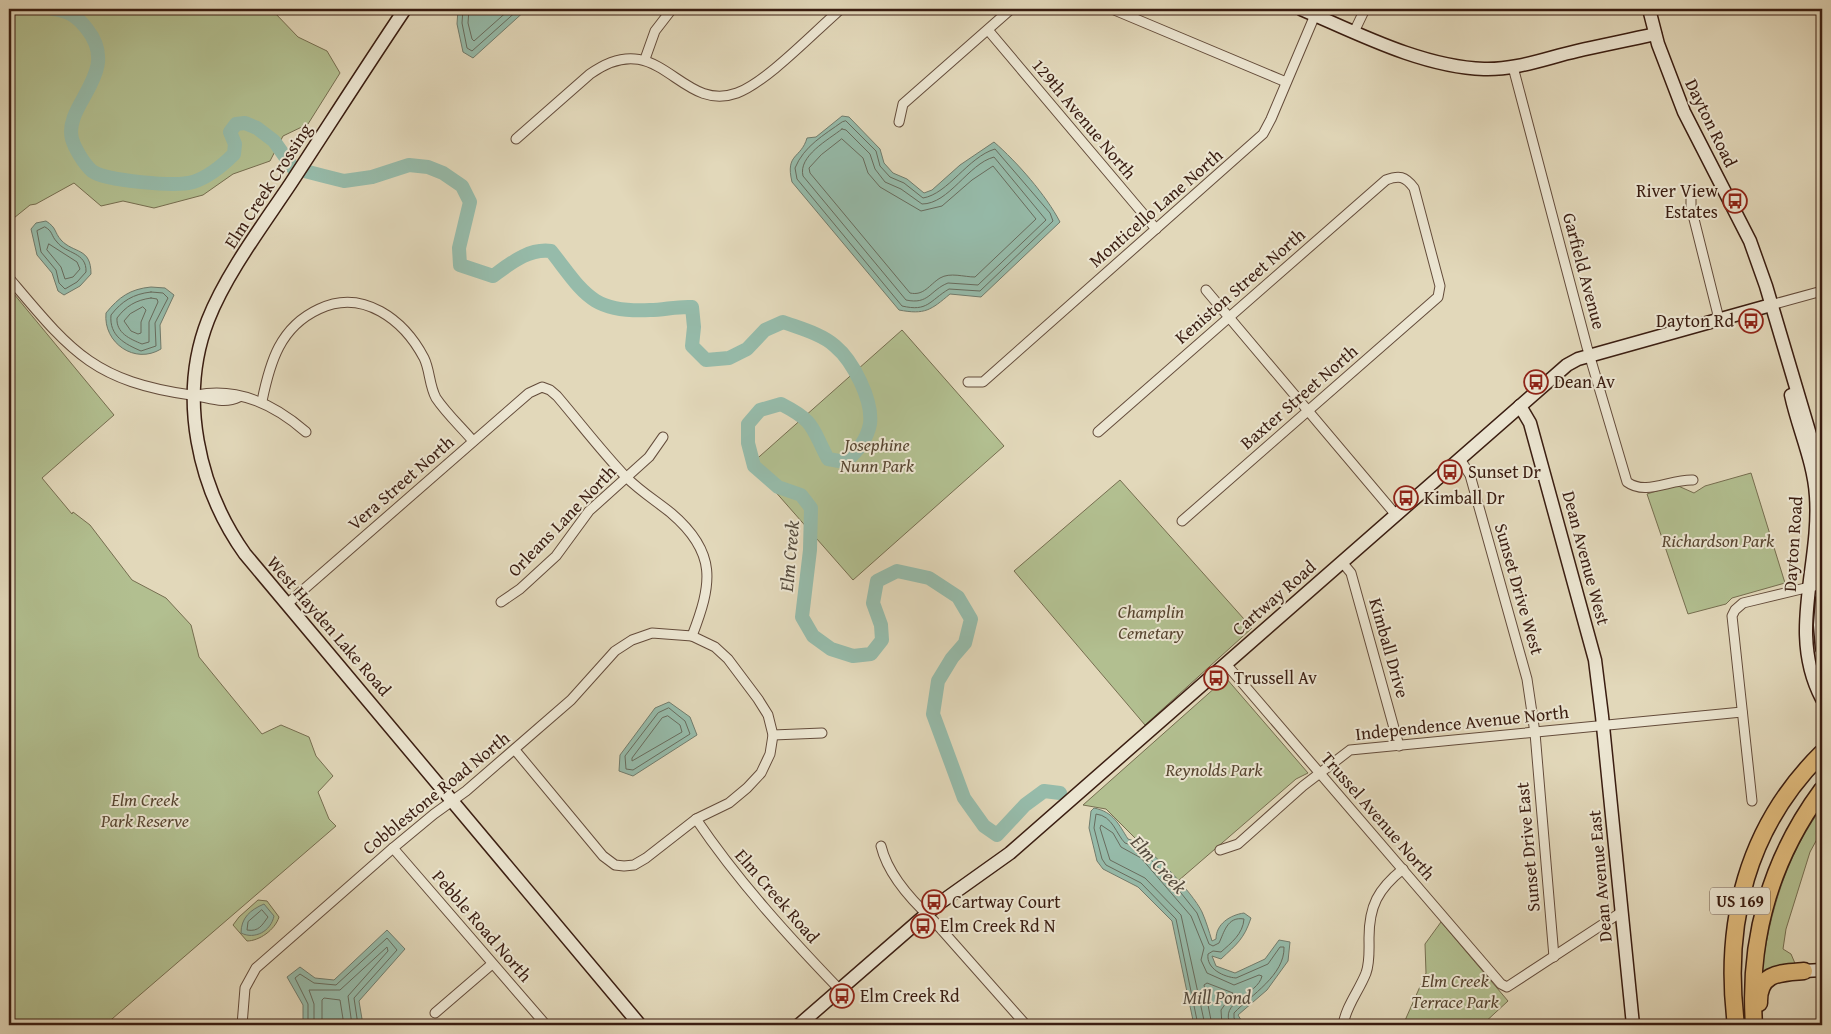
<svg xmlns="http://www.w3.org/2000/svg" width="1831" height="1034" font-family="'Gentium Book Plus',serif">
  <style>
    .green { fill: #b2bf90; stroke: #766e50 }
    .water { fill: #96bbaa; stroke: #717c6d }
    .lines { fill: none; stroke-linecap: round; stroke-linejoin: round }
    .shore { stroke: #686c5e; stroke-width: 1 }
    .river { stroke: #96bbaa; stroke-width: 14 }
    .street-casing { stroke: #644c3b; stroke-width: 11 }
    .secondary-casing { stroke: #3a1d11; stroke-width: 15 }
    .highway-casing { stroke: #3a1d11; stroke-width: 19 }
    .street { stroke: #ece6d2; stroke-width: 9 }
    .secondary { stroke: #ece6d2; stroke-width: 12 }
    .highway { stroke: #e1bc7d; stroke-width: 16 }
    .labels { text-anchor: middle; stroke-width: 4; stroke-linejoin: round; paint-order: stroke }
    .shield { fill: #ece6d2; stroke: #6f594b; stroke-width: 1 }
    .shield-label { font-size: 16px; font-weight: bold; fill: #3a1d11 }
    .street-label { font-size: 18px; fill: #3a1d11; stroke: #ece6d2 }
    .poi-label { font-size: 18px; fill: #3a1d11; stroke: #ece6d2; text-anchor: start }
    .park-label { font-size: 18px; font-style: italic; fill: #584631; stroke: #ece6d2 }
    .water-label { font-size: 19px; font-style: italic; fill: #564c3f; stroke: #ece6d2 }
  </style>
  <rect width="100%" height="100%" fill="#e2d8ba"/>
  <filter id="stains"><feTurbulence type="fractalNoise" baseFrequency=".004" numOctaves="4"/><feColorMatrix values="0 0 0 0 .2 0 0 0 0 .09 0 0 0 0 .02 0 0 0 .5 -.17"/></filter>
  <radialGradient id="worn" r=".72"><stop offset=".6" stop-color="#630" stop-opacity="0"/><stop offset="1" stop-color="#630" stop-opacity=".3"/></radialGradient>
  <g class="green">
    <path d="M9,9H274V12L298,37L327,51L340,73L308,124L283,136L270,161L233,174L203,195L154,208L123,201L101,206L74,183L36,204L30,205L9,222Z"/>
    <path d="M9,288L114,415L42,478L72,514L73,512L90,525L132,580L166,598L191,625L199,657L262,734L281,725L309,737L316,756L333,776L318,792L329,819L336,826L105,1025H9Z"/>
    <path d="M902,330L1004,446L853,580L751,464Z"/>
    <path d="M1751,473L1785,583L1732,598L1726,604L1688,614L1647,494L1676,485L1694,493L1705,486Z"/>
    <path d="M1120,480L1252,628L1145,725L1014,571Z"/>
    <path d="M1226,678L1308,773L1296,779L1178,881L1106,809L1083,805Z"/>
    <path d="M1822,807V830L1810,852L1786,929L1783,949L1791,954L1797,968L1761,974C1770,912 1785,858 1822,807Z"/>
    <path d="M258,900L267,901L279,917C275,930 259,941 247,941L233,925L239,917Z"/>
    <path d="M1441,922L1508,1001L1482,1025H1403L1426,973L1425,944Z"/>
  </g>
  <g class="water">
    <path d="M458,9H527L473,58L463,52L457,24Z"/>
    <path d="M842,116L849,117L880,149L884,163L893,173L907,179L924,193L932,190L960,165L994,142C1017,162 1046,195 1060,222L981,297L950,294C931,310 925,315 899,310L792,182C785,153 801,159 807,138L816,137Z"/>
    <path d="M46,221C57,228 54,232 61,240C74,254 91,247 91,274L80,286L64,295L58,291L52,273L37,255L31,229L36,223Z"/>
    <path d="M151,287L165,288L174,295L160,325L161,349C135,365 103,343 106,313C119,297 130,289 151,287Z"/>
    <path d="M669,702L690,717L697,735L633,776L619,771L620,755L655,708Z"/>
    <path d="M1094,808C1114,812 1119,825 1128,839C1147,843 1193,893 1202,912C1206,921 1209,931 1212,941L1216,939C1216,924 1230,915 1244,913L1251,918C1244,939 1237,944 1221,959L1212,956L1216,966L1235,973L1265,959L1279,940L1290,942L1288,961L1267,990L1238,1015L1244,1025H1194L1172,921L1138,887L1103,869L1097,861L1089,828L1091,811Z"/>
    <path d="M264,904L274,916C271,931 255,940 241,933C241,918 250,910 264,904Z"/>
    <path d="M387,930L405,949L359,1001L363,1025H303V1005L287,977L300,967L315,978L334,980Z"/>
  </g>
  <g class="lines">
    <g class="shore">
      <path d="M463,9L462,23L467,48L472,51L519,9"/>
      <path d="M469,9L468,23L472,39L474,41L510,9"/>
      <path d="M846,121L876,151L880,166L890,177L904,183L923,198C948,194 968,157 995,149L1050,213L1053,221L980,291L949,289C929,301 928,312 902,306L797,179L795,168C804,146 824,135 842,122Z"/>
      <path d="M842,129L846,130L870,154L875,169L885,182L901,189L922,204C949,204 968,164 994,157L1046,220L978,285L948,283C930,290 929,305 906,300L803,176C798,156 828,140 842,129Z"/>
      <path d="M842,139L863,158L868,173L880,187L921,211L942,206L972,180L993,166L1036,219L975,277C964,277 950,272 940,278C929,285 924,296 910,293L810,173L809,168L821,155Z"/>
      <path d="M45,227C53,231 51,236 57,242C66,254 87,252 86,272L77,282L65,289L59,283L56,270L41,252L37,231Z"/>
      <path d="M49,244L77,262L80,269L73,277L65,279L61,267L47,250Z"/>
      <path d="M151,292L163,293L168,298L155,323L156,346L141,351C125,344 109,336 111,315C122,301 133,294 151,292Z"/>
      <path d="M151,298L157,299L158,302L149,322V342L142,344C130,339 116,333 117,318C126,306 136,300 151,298Z"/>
      <path d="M143,307L146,310L141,322V333L138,334L131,331L124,321L130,314Z"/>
      <path d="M669,708L685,721L690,734L633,770L626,769L625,756L658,713Z"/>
      <path d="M668,716L680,725L682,732L632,761V758L662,718Z"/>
      <path d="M262,910L268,917C262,925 259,932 247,930L248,922Z"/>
      <path d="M308,1025V1004L295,978L300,974L314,983L336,985L387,938L397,950L354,998L358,1025"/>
      <path d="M314,1025V1004L309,990H340L387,947L388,951L348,996L352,1025"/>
      <path d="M322,1025V1000L324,998L340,1000L344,1025"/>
      <path d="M1198,1025L1176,919L1141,883L1106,865L1102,859L1094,828L1096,814C1113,816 1116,834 1125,843L1134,846L1145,853L1181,893L1197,913L1209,944L1213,946L1219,943C1224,933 1227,916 1244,919C1243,934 1231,943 1221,952L1213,951L1208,954C1206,969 1224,977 1236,978L1268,964L1280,947H1284C1285,975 1251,995 1234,1013V1018L1238,1025"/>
      <path d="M1205,1025L1181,915L1145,878L1110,860L1100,828L1101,825L1113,833L1121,847L1141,858L1191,916L1204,948L1201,960L1207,973L1234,985L1259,975L1262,976C1258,995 1217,1002 1231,1025"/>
      <path d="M1212,1025L1204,985L1207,983L1233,993L1221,1010L1222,1025"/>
    </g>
    <path class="river" d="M53,9C69,11 77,16 87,29C122,73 63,104 72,139C75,149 84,164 92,171C106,181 176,187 193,182C209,177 223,165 234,154L235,144L230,132L236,124L245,123L257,128L274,141L293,168L324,176L344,181L372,177L409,165L428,167L443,173L462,186L470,202L459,248L460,265L493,276C511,263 529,248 551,251C584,293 591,313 650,310C664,310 677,306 692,307L694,327L692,346L706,360L729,358L747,349L765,330L783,322C799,328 822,334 835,346C853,361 873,400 870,424C867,440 857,452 845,462L828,459C811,427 816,422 781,404L760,410L748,424V443L754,466L778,487L801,495L811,508L810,550L802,617L813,636L831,649L853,656L871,654L882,640L881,625L873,603L877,581L897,571L929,578L958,597L971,619L965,643L952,658L938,681L933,714L964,798L984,826L997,835L1025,805L1044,791L1060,793"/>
    <g class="street-casing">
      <g id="street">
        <path d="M1112,9L1286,82"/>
        <path d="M988,30L1156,229"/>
        <path d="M1354,32L1365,9"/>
        <path d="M645,59L655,31L672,9"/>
        <path d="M1513,67L1587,347L1627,482C1646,496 1670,479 1693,480"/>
        <path d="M899,122L903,104L1011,9"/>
        <path d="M516,139L590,74C660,24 679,114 737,93C767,82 815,31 841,9"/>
        <path d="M1691,191V207L1719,319"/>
        <path d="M9,278C70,350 92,381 191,395C208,397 223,405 239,397"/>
        <path d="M1206,290L1396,515"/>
        <path d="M1771,305L1822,291"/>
        <path d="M968,382H983L1263,134L1271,119L1315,15"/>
        <path d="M197,395C239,387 275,405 306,432"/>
        <path d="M262,401C270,362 280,327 319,309C363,288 404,320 424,358C430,370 429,385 436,398C446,413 461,427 473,441"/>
        <path d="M1098,432L1386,180C1399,175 1405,176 1414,188L1440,286L1438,297L1182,521"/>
        <path d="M1460,459L1470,475L1527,679L1535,733L1554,957"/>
        <path d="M1342,562L1351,573L1399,746"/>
        <path d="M501,602L520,589L556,556L589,511L649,457L663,437"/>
        <path d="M287,604L529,393L542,387L550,390L557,396C580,423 602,452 626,477C640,491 656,501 671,513C718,553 712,584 692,636"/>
        <path d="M1226,664L1501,984L1507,987L1620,913"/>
        <path d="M773,735L822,733"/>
        <path d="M1752,801L1732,616L1735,610L1743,603L1822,584"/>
        <path d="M696,819C738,881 788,936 840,990"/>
        <path d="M881,846C888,875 911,900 933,920L1026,1025"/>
        <path d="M393,848L546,1025"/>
        <path d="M1220,850L1238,844L1303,786L1350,750L1742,712"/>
        <path d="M435,1013L492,964"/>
        <path d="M242,1025L245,988L256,968L393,848L434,814L466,791L571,700L615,651L632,640L652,633L692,636L715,647L728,659L758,699L768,715L773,735L770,754L761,773L747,788L729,803L696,819L646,858L634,865L624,866L615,865L603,856L515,750"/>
        <path d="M1343,1025C1346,1006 1359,991 1366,973C1370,962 1369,949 1369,938C1369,906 1378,889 1403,869"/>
      </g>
    </g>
    <g class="secondary-casing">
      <g id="secondary">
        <path d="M405,9C366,67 329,125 291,183C263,225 226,274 208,320C178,397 198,488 245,554L640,1025"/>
        <path d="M1301,9C1357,33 1422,67 1484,69C1516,70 1546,58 1577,51C1603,45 1629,40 1655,34"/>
        <path d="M1649,9L1658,44L1684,112L1750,241L1766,286L1822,475"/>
        <path d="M1791,395C1798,428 1814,462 1816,496C1821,565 1787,633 1822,699"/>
        <path d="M1520,406L1530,423L1595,660L1602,716L1633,1025"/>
        <path d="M1822,600L1820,625L1822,648"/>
        <path d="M1804,971L1822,970"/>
        <path d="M799,1025L937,905L1010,853L1567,365L1578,359L1771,305"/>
      </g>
    </g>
    <g class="highway-casing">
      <g id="highway">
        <path d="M1759,1003C1758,972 1781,973 1804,971"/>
        <path d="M1736,1025C1723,923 1747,827 1822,753"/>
        <path d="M1754,1025C1748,939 1771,859 1822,790"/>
      </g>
    </g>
    <use href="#street" class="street"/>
    <use href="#secondary" class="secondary"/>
    <use href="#highway" class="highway"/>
  </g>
  <defs>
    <g id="bus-ring" transform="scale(1.25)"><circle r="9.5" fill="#ece6d2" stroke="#8f2418" stroke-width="1.5"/><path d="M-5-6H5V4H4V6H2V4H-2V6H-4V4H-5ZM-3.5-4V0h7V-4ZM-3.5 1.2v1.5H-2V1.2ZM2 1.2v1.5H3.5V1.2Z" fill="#8f2418"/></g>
  </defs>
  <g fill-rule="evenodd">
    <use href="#bus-ring" x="1735" y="201"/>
    <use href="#bus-ring" x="1751" y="321"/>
    <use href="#bus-ring" x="1536" y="382"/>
    <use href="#bus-ring" x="1450" y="472"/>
    <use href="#bus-ring" x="1406" y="498"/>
    <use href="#bus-ring" x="1216" y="678"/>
    <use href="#bus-ring" x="934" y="902"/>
    <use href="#bus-ring" x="923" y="926"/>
    <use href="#bus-ring" x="842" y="996"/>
  </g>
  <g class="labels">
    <rect class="shield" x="1710" y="887.5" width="60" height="27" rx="4"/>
    <g class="shield-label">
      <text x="1740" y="907">US 169</text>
    </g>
    <g class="street-label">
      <text transform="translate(1084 119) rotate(50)" y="6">129th Avenue North</text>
      <text transform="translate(1711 123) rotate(64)" y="6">Dayton Road</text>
      <text transform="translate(268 186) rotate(-57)" y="6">Elm Creek Crossing</text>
      <text transform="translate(1156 208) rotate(-41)" y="6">Monticello Lane North</text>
      <text transform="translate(1584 271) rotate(75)" y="6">Garfield Avenue</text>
      <text transform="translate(1240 286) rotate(-41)" y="6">Keniston Street North</text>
      <text transform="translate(1299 397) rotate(-41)" y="6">Baxter Street North</text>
      <text transform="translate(401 483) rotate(-41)" y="6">Vera Street North</text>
      <text transform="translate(562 521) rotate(-46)" y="6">Orleans Lane North</text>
      <text transform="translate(1793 544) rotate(-86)" y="6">Dayton Road</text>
      <text transform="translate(1586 558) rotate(75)" y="6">Dean Avenue West</text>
      <text transform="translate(1519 589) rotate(74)" y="6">Sunset Drive West</text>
      <text transform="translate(1274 598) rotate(-41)" y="6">Cartway Road</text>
      <text transform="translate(329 626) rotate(49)" y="6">West Hayden Lake Road</text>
      <text transform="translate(1389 648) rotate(74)" y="6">Kimball Drive</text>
      <text transform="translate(1462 723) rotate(-6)" y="6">Independence Avenue North</text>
      <text transform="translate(436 793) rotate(-39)" y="6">Cobblestone Road North</text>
      <text transform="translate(1378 816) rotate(49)" y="6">Trussel Avenue North</text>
      <text transform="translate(1528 847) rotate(-95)" y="6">Sunset Drive East</text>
      <text transform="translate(1600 876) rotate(-95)" y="6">Dean Avenue East</text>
      <text transform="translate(777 896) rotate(49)" y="6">Elm Creek Road</text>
      <text transform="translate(482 926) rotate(49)" y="6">Pebble Road North</text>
    </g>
    <g class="poi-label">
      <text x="1718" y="197" text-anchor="end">River View<tspan x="1718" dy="21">Estates</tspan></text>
      <text x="1734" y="327" text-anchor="end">Dayton Rd</text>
      <text x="1554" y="388">Dean Av</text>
      <text x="1468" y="478">Sunset Dr</text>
      <text x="1424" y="504">Kimball Dr</text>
      <text x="1234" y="684">Trussell Av</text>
      <text x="952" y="908">Cartway Court</text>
      <text x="940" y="932">Elm Creek Rd N</text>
      <text x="860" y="1002">Elm Creek Rd</text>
    </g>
    <g class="park-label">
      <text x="877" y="451">Josephine<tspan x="877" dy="21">Nunn Park</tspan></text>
      <text x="1718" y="547">Richardson Park</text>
      <text x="1151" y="618">Champlin<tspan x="1151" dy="21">Cemetary</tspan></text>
      <text x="1214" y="776">Reynolds Park</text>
      <text x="145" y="806">Elm Creek<tspan x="145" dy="21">Park Reserve</tspan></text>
      <text x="1455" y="987">Elm Creek<tspan x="1455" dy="21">Terrace Park</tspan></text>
    </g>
    <g class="water-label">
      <text transform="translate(789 556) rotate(-85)" y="7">Elm Creek</text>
      <text transform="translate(1159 864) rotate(47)" y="7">Elm Creek</text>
      <text x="1217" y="1004">Mill Pond</text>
    </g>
  </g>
  <rect width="1831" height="1034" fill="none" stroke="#e2d8ba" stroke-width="30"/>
  <rect x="10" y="10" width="1811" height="1014" fill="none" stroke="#3a1d11" stroke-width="2.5"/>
  <rect x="15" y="15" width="1801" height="1004" fill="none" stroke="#3a1d11"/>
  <rect width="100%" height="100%" filter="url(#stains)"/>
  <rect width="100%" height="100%" fill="url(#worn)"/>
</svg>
